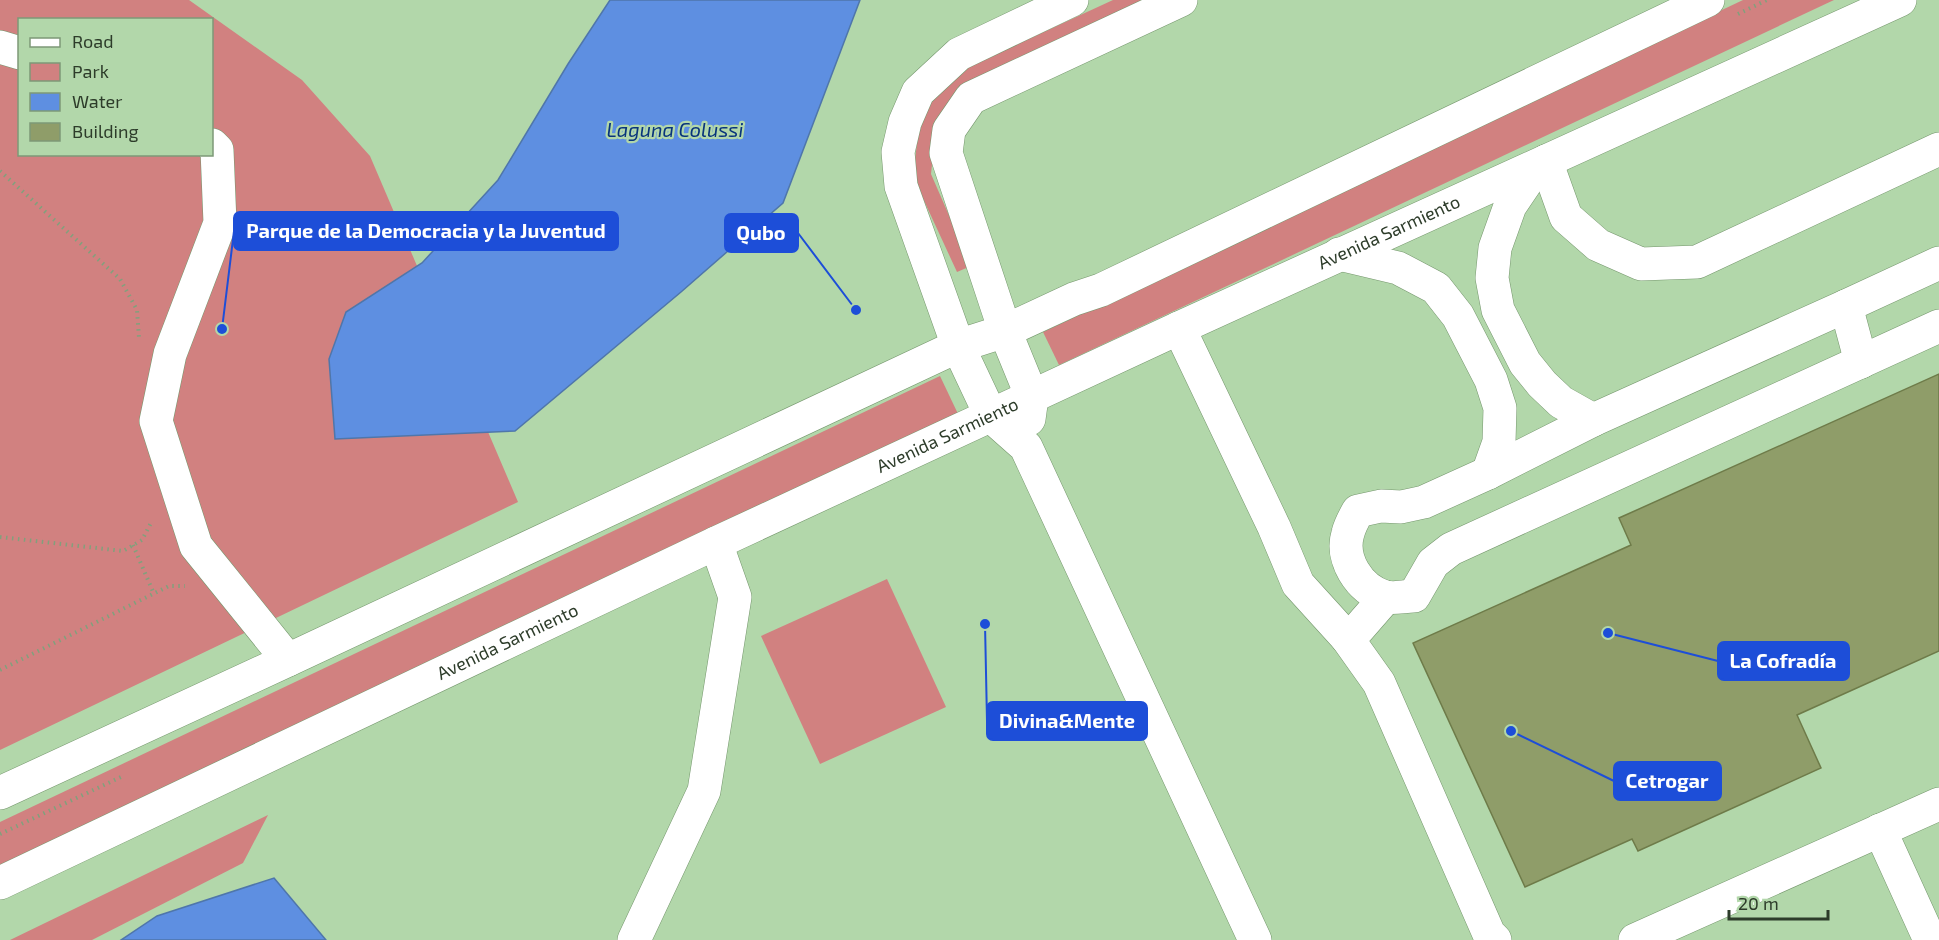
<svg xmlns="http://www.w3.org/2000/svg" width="1939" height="940" font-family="'Exo 2',sans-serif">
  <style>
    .green { fill: #d18180; fill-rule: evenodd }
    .water { fill: #5e8fe1; stroke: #4f76aa; stroke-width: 1.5 }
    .building { fill: #8f9d69; stroke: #6e7b49; stroke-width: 1.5 }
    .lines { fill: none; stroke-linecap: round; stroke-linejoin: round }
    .minor-casing { stroke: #75976d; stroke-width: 34 }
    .major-casing { stroke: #75976d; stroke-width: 34 }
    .path { stroke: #82a07c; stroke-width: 4; stroke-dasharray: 1.5 4.5; stroke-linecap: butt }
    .minor { stroke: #fff; stroke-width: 33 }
    .major { stroke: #fff; stroke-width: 33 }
    .labels { text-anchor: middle; stroke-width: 4.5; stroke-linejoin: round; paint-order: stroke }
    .street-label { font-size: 18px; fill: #2d3c2a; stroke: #b2d7aa }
    .water-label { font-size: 20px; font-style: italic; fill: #08347c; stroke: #b2d7aa }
    .leader { fill: none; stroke: #1d4ed8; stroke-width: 2 }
    .callout-dot { fill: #1d4ed8; stroke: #b2d7aa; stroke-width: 2 }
    .callout { fill: #1d4ed8; stroke: #1d4ed8; stroke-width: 2 }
    .callout-label { font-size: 20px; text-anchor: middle; font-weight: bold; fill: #fff }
  </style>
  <rect width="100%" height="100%" fill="#b2d7aa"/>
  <g class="green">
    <path d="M0,0H189L302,80L370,156L518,502L0,750ZM20,20H212V154H20Z"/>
    <path d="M1113,0H1158L935,136L931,174L971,266L957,272L920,192L914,168L918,135L932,97L957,72Z"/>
    <path d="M1743,0H1834L1059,365L1043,332Z"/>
    <path d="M940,376L959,416L0,868V822Z"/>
    <path d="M887,579L946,707L820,764L761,636Z"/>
    <path d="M268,815L243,863L92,940H10Z"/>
  </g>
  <g class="water">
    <path d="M610,0H860L783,203L681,292L515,431L335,439L329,359L346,312L422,263L498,180L568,64Z"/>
    <path d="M274,878L326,940H121L157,916Z"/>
  </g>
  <path class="building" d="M1939,374V651L1797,715L1821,768L1638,851L1632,839L1525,887L1413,643L1631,545L1619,518Z"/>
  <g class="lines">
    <g class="minor-casing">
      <g id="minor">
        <path d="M0,47L20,53"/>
        <path d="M212,145L217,150L220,223L170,354L156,421L196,546L288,660"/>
        <path d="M1546,161L1566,217L1598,245L1641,264L1697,262L1939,149"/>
        <path d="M1537,166L1510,206L1495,248L1492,278L1498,310L1525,363L1542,384L1561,402L1593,420L1846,306L1939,263"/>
        <path d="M1339,254L1398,268L1436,288L1458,316L1491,380L1500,408L1499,442L1488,473"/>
        <path d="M1846,306L1861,362"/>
        <path d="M1179,328L1274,527L1298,584L1347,638L1379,683L1489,934L1495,940"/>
        <path d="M1005,331L946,153L949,130L971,98L1181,0"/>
        <path d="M958,346L901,186L898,152L905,122L918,92L959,54L1072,0"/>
        <path d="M1593,420L1488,473L1424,502L1401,507L1381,506L1358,511C1354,518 1350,525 1348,533C1340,559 1359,589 1385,597C1393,599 1405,596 1414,596L1433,563L1451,549L1939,326"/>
        <path d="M1347,638L1359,628L1386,597"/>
        <path d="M1880,830L1930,940"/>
        <path d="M634,940L704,791L735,597L716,543"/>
        <path d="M1635,940L1939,804"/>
      </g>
    </g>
    <g class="major-casing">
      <g id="major">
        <path d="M1005,331L1032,397L1029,419"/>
        <path d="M958,346L991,416L1026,447L1255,940"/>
        <path d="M0,793L288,660L958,346L1005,331L1074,299L1101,290L1708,0"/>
        <path id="s1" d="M0,883L716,543L1179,328L1900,0"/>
      </g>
    </g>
    <g class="path">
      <path d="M1738,14L1767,0"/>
      <path d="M0,171L120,279L137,310L139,338"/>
      <path d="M0,537L123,551L142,540L152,521"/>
      <path d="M133,545L154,594"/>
      <path d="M0,670L169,586H185"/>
      <path d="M0,834L121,777"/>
    </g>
    <use href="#minor" class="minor"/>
    <use href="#major" class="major"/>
  </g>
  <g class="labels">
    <g class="street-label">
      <text dy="6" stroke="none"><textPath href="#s1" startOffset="1534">Avenida Sarmiento</textPath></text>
      <text dy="6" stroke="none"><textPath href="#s1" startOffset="1048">Avenida Sarmiento</textPath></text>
      <text dy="6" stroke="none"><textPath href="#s1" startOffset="562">Avenida Sarmiento</textPath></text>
    </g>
    <g class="water-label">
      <text x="675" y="137">Laguna Colussi</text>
    </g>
  </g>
  <path class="leader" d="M222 329L234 231M856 310L798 233M1608 633L1718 661M985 624L987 721M1511 731L1614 781"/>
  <g class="callout-dot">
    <circle cx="222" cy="329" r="6"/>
    <circle cx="856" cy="310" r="6"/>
    <circle cx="1608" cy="633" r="6"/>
    <circle cx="985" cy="624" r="6"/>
    <circle cx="1511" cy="731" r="6"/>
  </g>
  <g class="callout">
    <rect x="234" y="212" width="384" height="38" rx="6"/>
    <rect x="725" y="214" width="73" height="38" rx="6"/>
    <rect x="1718" y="642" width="131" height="38" rx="6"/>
    <rect x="987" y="702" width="160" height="38" rx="6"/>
    <rect x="1614" y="762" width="107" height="38" rx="6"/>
  </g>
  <g class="callout-label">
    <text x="426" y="238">Parque de la Democracia y la Juventud</text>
    <text x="761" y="240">Qubo</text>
    <text x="1783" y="668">La Cofradía</text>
    <text x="1067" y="728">Divina&amp;Mente</text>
    <text x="1667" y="788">Cetrogar</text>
  </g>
  <rect x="18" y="18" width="195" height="138" fill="#b2d7aa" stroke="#7d9977" stroke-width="1.5"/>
  <rect x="30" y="38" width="30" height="9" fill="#ffffff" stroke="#7d9977" stroke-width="1.5"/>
  <text x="72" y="48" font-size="18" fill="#2d3c2a">Road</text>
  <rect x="30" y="63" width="30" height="18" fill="#d18180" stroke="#7d9977" stroke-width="1.5"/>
  <text x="72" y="78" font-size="18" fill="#2d3c2a">Park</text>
  <rect x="30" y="93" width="30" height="18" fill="#5e8fe1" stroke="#7d9977" stroke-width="1.5"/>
  <text x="72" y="108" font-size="18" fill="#2d3c2a">Water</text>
  <rect x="30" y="123" width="30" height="18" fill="#8f9d69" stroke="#7d9977" stroke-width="1.5"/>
  <text x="72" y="138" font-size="18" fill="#2d3c2a">Building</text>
  <path d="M1729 910v9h99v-9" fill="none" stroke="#2d3c2a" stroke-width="3"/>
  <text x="1738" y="910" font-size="18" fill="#2d3c2a" stroke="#b2d7aa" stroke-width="4.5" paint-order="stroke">20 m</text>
</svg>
